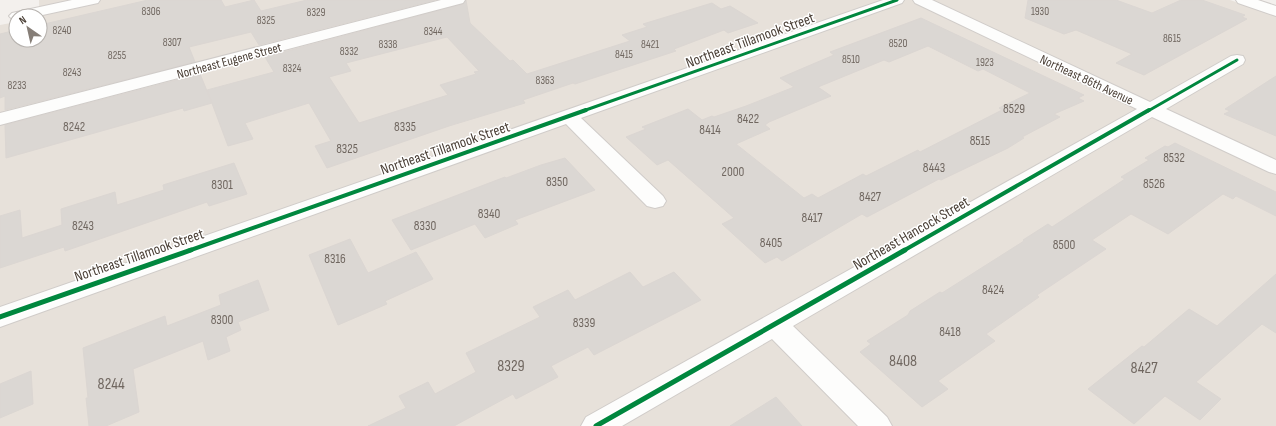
<svg xmlns="http://www.w3.org/2000/svg" width="1276" height="426" font-family="'Sofia Sans Condensed',sans-serif">
  <style>
    .residential { fill: #e7e1da }
    .building { fill: #dbd7d3; stroke: #dbd6d2; fill-rule: evenodd }
    .lines { fill: none; stroke-linecap: round; stroke-linejoin: round }
    .street-casing { stroke: #d0ccc9; stroke-width: 2 }
    .street { fill: #fdfdfc; fill-rule: evenodd }
    .cycleway-far2-casing { stroke: #fff; stroke-width: 5 }
    .cycleway-far1-casing { stroke: #fff; stroke-width: 6 }
    .cycleway-casing { stroke: #fff; stroke-width: 8 }
    .cycleway-far2 { stroke: #00873e; stroke-width: 3 }
    .cycleway-far1 { stroke: #00873e; stroke-width: 4 }
    .cycleway { stroke: #00873e; stroke-width: 5 }
    .labels { text-anchor: middle; stroke-width: 3; stroke-linejoin: round; paint-order: stroke }
    .far-number-label { font-size: 11px; fill: #706760 }
    .far-street-label { font-size: 13px; fill: #4b4037; stroke: #fff }
    .number-label { font-size: 13px; fill: #706760 }
    .street-label { font-size: 15px; fill: #4b4037; stroke: #fff }
    .near-number-label { font-size: 16px; fill: #706760 }
  </style>
  <rect width="100%" height="100%" fill="#f3f0ed"/>
  <path class="residential" d="M39,0H1230L1276,16V426H0V25L16,22V40H40Z"/>
  <g class="building">
    <path d="M148,0H221L225,7L254,0L261,11L307,0H435L259,45L251,32L189,47L195,62L5,110V96L0,98V34L16,30V40H40V25Z"/>
    <path d="M466,0L470,23L510,61L513,60L527,74L630,41L622,35L647,27L643,24L712,3L721,9L730,6L758,23L728,33L724,30L674,49L676,51L575,84L573,83L523,100L525,103L449,126L327,168L315,146L331,141L309,103L245,123L253,139L228,146L207,90L274,72L265,57L463,4ZM447,37L479,71L474,72L476,74L440,85L448,95L359,123L329,77L351,71L346,63Z"/>
    <path d="M1028,0H1116L1152,13L1181,0H1202L1245,15L1242,17L1247,19L1144,75L1116,63L1132,54L1076,30L1064,34L1025,18Z"/>
    <path d="M921,18L1084,95L1078,98L1084,101L1054,114L1060,117L1022,137L1024,138L1008,148L941,180L939,179L867,217L862,214L782,261L777,257L765,263L722,224L734,218L668,160L657,165L626,137L646,129L642,127L688,109L702,120L712,116L714,117L746,106L794,87L780,78L834,55L830,52ZM928,46L978,71L983,69L1030,93L999,108L1002,110L920,152L918,150L866,176L863,174L818,198L812,194L804,198L736,144L770,129L765,125L769,122L831,96L818,87L884,60L889,62Z"/>
    <path d="M200,74L212,103L184,111L183,108L6,158L5,125Z"/>
    <path d="M1276,76V136L1224,114L1230,111L1225,109Z"/>
    <path d="M1175,143L1276,192V216L1236,196L1233,199L1223,194L1168,234L1131,214L1092,240L1106,249L1037,295L1039,297L986,334L995,341L938,381L948,389L922,407L860,352L871,344L867,341L908,315L910,311L940,292L942,293L1024,241L1023,240L1048,224L1052,227L1125,179L1121,177L1149,160L1145,158L1165,146L1168,147Z"/>
    <path d="M565,158L595,190L515,220L518,224L485,238L475,224L411,250L392,220L505,177L506,178L541,165Z"/>
    <path d="M234,163L247,194L209,206L207,202L65,251L64,247L0,268V216L20,210L22,238L62,225L61,209L115,192L117,205L164,190L163,185Z"/>
    <path d="M350,239L368,273L416,252L433,279L385,301L387,304L338,325L309,255Z"/>
    <path d="M630,272L643,287L674,272L701,300L594,355L588,347L551,366L558,377L516,399L513,394L454,426H368L406,408L399,396L428,382L435,394L476,372L466,353L540,317L533,307L568,290L575,300Z"/>
    <path d="M1276,274V333L1262,324L1196,382L1221,399L1200,420L1165,396L1134,424L1088,389L1142,346L1144,347L1189,309L1217,326Z"/>
    <path d="M258,280L269,310L238,322L241,330L226,337L230,351L208,360L203,341L133,369L139,412L106,426H89L86,398H88L83,348L165,316L167,326L221,305L219,295Z"/>
    <path d="M31,371L33,404L0,418V384Z"/>
    <path d="M776,397L802,426H730Z"/>
  </g>
  <g class="lines">
    <g class="street-casing">
      <g id="street">
        <path d="M72,0H100L98,3L38,16H16V20L12,19L9,16L12,13Z"/>
        <path d="M441,0H465L463,3L0,125V113Z"/>
        <path d="M883,0H904L902,3L581,118L663,196L666,201L663,206L655,208L647,206L566,124L0,327V307Z"/>
        <path d="M913,0H932L1150,102L1231,56L1237,55L1243,56L1245,60L1243,64L1166,109L1276,160V174L1269,172L1152,117L793,326L887,417L892,426H858L772,339L622,426H581L586,417L1137,109L915,3Z"/>
        <path d="M1236,0H1258L1276,6V16L1238,3Z"/>
      </g>
    </g>
    <use href="#street" class="street"/>
    <g class="cycleway-far2-casing">
      <g id="cycleway-far2">
        <path d="M583,111L897,0"/>
        <path d="M1148,111L1237,60"/>
      </g>
    </g>
    <g class="cycleway-far1-casing">
      <g id="cycleway-far1">
        <path d="M188,251L586,110"/>
        <path d="M903,251L1149,110"/>
      </g>
    </g>
    <g class="cycleway-casing">
      <g id="cycleway">
        <path d="M0,317L191,250"/>
        <path d="M596,426L905,250"/>
      </g>
    </g>
    <use href="#cycleway-far2" class="cycleway-far2"/>
    <use href="#cycleway-far1" class="cycleway-far1"/>
    <use href="#cycleway" class="cycleway"/>
  </g>
  <g class="labels">
    <g class="far-number-label">
      <text x="151" y="15">8306</text>
      <text x="1040" y="15">1930</text>
      <text x="316" y="16">8329</text>
      <text x="266" y="24">8325</text>
      <text x="62" y="34">8240</text>
      <text x="433" y="35">8344</text>
      <text x="1172" y="42">8615</text>
      <text x="172" y="46">8307</text>
      <text x="898" y="47">8520</text>
      <text x="388" y="48">8338</text>
      <text x="650" y="48">8421</text>
      <text x="349" y="55">8332</text>
      <text x="624" y="58">8415</text>
      <text x="117" y="59">8255</text>
      <text x="851" y="63">8510</text>
      <text x="985" y="66">1923</text>
      <text x="292" y="72">8324</text>
      <text x="72" y="76">8243</text>
      <text x="545" y="84">8363</text>
      <text x="17" y="89">8233</text>
    </g>
    <g class="far-street-label">
      <text transform="translate(229 60) rotate(-15)" y="5">Northeast Eugene Street</text>
      <text transform="translate(1087 79) rotate(25)" y="5">Northeast 86th Avenue</text>
    </g>
    <g class="number-label">
      <text x="1014" y="113">8529</text>
      <text x="748" y="123">8422</text>
      <text x="74" y="131">8242</text>
      <text x="405" y="131">8335</text>
      <text x="710" y="134">8414</text>
      <text x="980" y="145">8515</text>
      <text x="347" y="153">8325</text>
      <text x="1174" y="162">8532</text>
      <text x="934" y="172">8443</text>
      <text x="733" y="176">2000</text>
      <text x="557" y="186">8350</text>
      <text x="1154" y="188">8526</text>
      <text x="222" y="189">8301</text>
      <text x="870" y="201">8427</text>
      <text x="489" y="218">8340</text>
      <text x="812" y="222">8417</text>
      <text x="83" y="230">8243</text>
      <text x="425" y="230">8330</text>
      <text x="771" y="247">8405</text>
      <text x="1064" y="249">8500</text>
      <text x="335" y="263">8316</text>
      <text x="993" y="294">8424</text>
      <text x="222" y="324">8300</text>
      <text x="584" y="327">8339</text>
      <text x="950" y="336">8418</text>
    </g>
    <g class="street-label">
      <text transform="translate(750 40) rotate(-20)" y="5">Northeast Tillamook Street</text>
      <text transform="translate(445 148) rotate(-19)" y="5">Northeast Tillamook Street</text>
      <text transform="translate(911 233) rotate(-30)" y="5">Northeast Hancock Street</text>
      <text transform="translate(139 255) rotate(-19)" y="5">Northeast Tillamook Street</text>
    </g>
    <g class="near-number-label">
      <text x="903" y="366">8408</text>
      <text x="511" y="371">8329</text>
      <text x="1144" y="373">8427</text>
      <text x="111" y="389">8244</text>
    </g>
  </g>
  <g transform="translate(28 28) rotate(326)"><circle r="19" fill="#ffffff" stroke="#b7b3af"/>
  <path d="M0-3L7 15L0 10L-7 15Z" fill="#867e77"/>
  <text y="-6" font-size="11" font-weight="bold" text-anchor="middle" fill="#4b4037">N</text>
  </g>
</svg>
